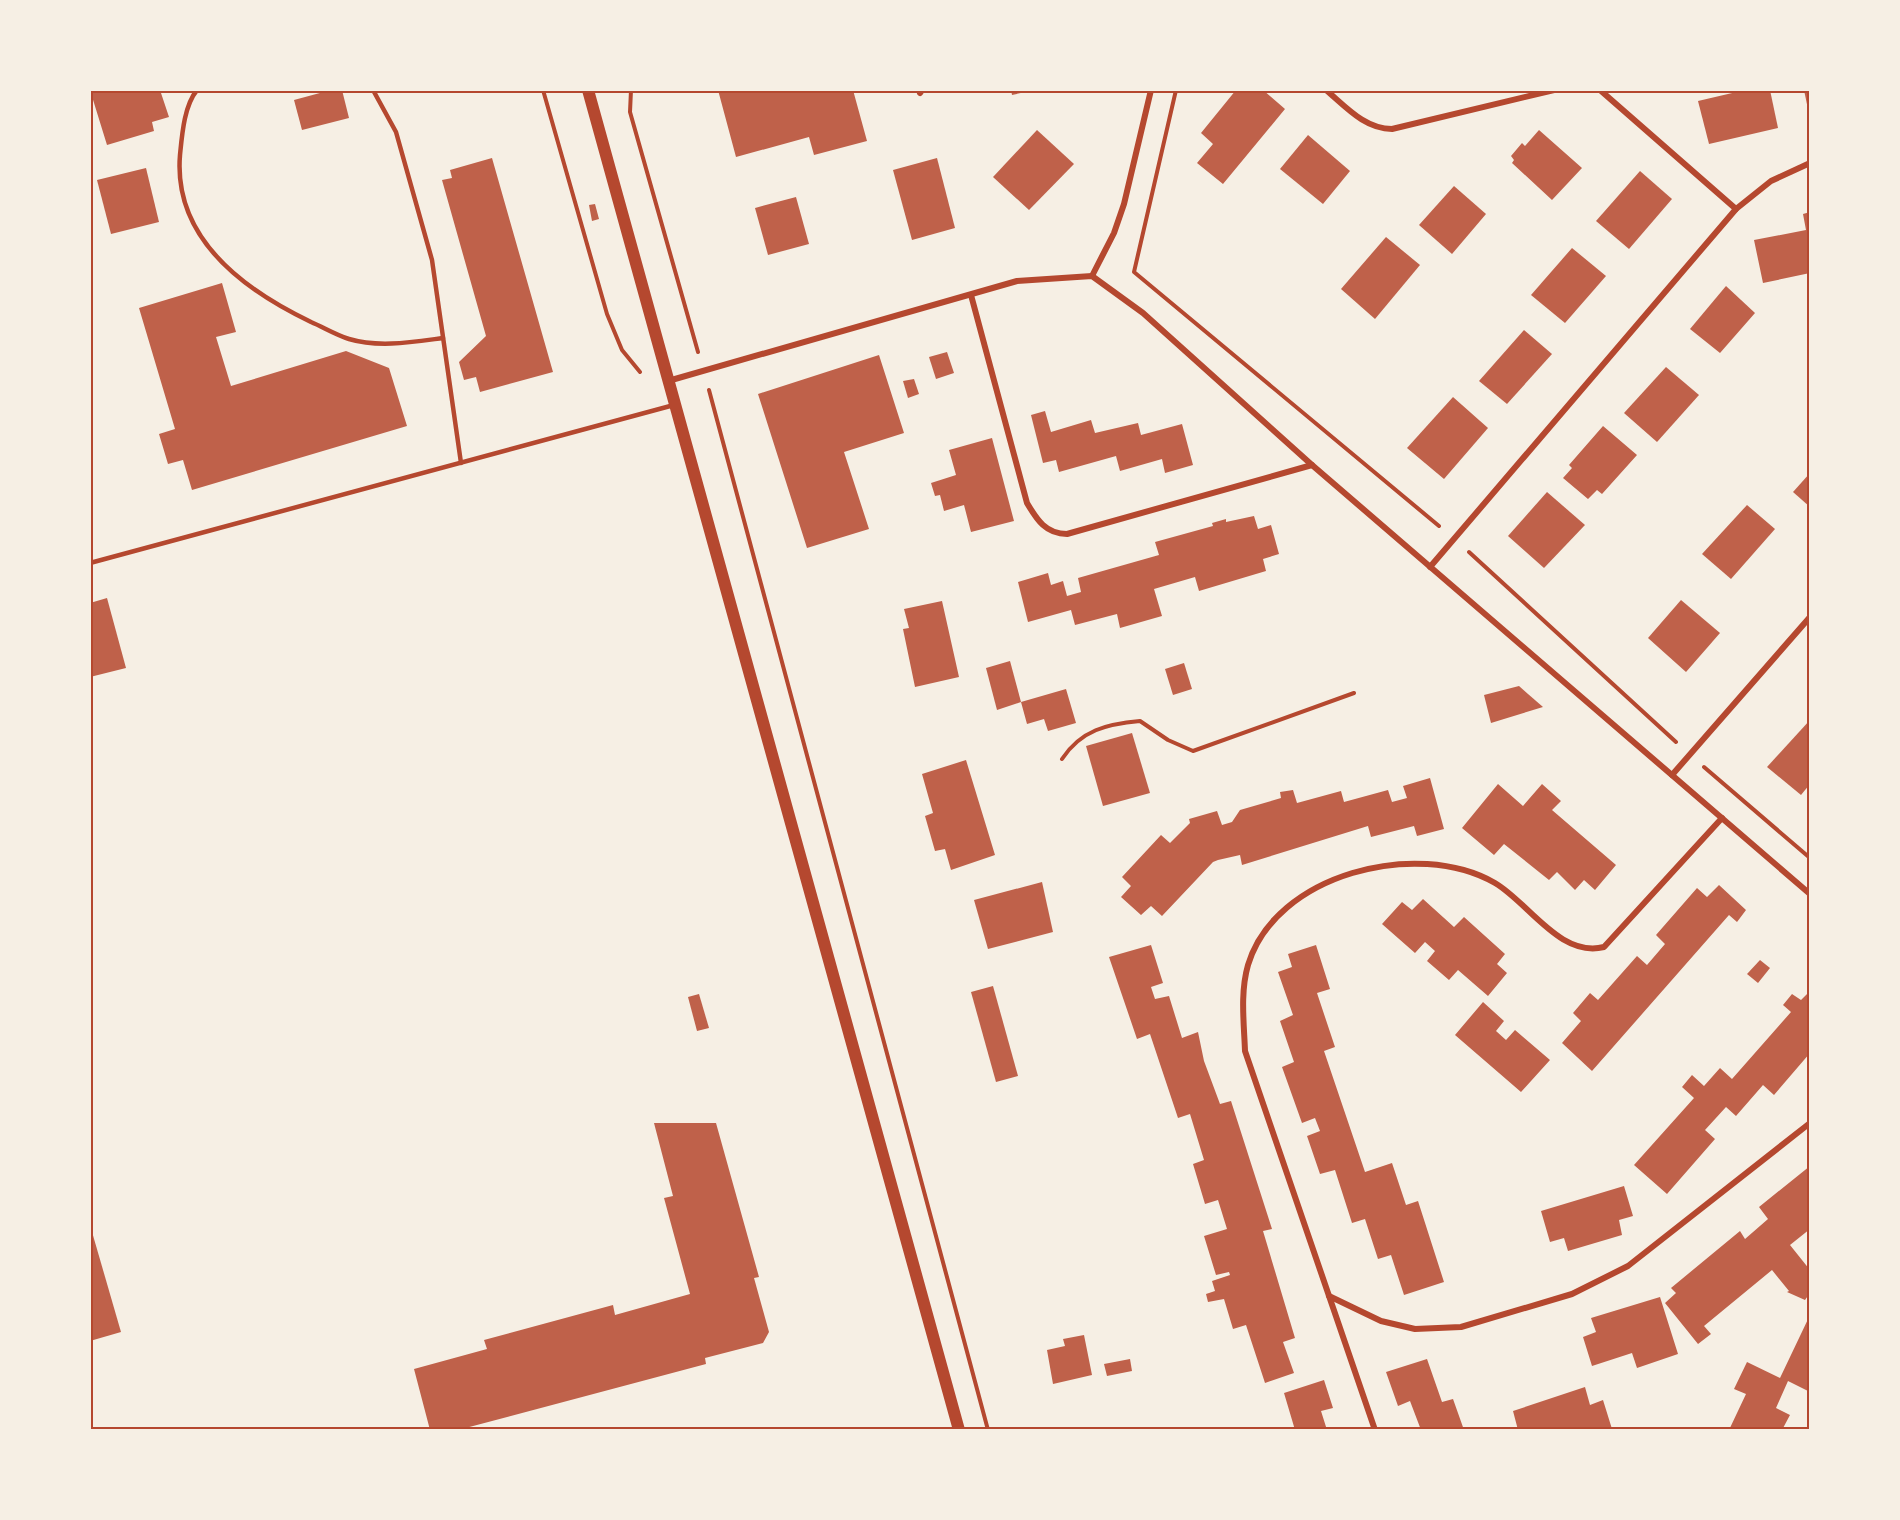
<svg xmlns="http://www.w3.org/2000/svg" width="1900" height="1520" font-family="Arial,sans-serif">
  <style>
    .building { fill: #bf614a }
    .lines { fill: none; stroke-linecap: round; stroke-linejoin: round }
    .path { stroke: #b5482f; stroke-width: 4 }
    .service { stroke: #b5482f; stroke-width: 4.5 }
    .minor { stroke: #b5482f; stroke-width: 6 }
    .secondary { stroke: #b5482f; stroke-width: 12 }
    .neatline { fill: none; stroke: #b5482f; stroke-width: 2 }
  </style>
  <rect width="100%" height="100%" fill="#f6efe4"/>
  <g class="building">
    <path d="M90,90H160L169,117L152,122L154,131L107,145Z"/>
    <path d="M331,90H342L349,118L302,130L294,100Z"/>
    <path d="M718,90H853L867,141L814,155L809,137L736,157Z"/>
    <path d="M1011,90H1030V91L1012,95Z"/>
    <path d="M1236,90H1263L1285,109L1223,184L1197,163L1213,144L1201,133Z"/>
    <path d="M1745,90H1770L1778,128L1709,144L1698,101Z"/>
    <path d="M1804,90H1810V114H1809Z"/>
    <path d="M1037,130L1074,164L1029,210L993,177Z"/>
    <path d="M1539,130L1582,168L1552,200L1512,163L1514,160L1511,156L1522,143L1525,146Z"/>
    <path d="M1308,135L1350,171L1323,204L1280,169Z"/>
    <path d="M492,158L553,372L480,392L476,377L464,380L459,362L486,336L442,180L452,178L450,170Z"/>
    <path d="M937,158L955,228L912,240L893,170Z"/>
    <path d="M146,168L159,222L111,234L97,180Z"/>
    <path d="M1640,171L1672,199L1629,249L1596,221Z"/>
    <path d="M1454,186L1486,214L1452,254L1419,225Z"/>
    <path d="M796,197L809,244L768,255L755,208Z"/>
    <path d="M595,204L599,219L592,221L589,205Z"/>
    <path d="M1810,212V273L1763,283L1754,240L1806,230L1803,214Z"/>
    <path d="M1386,237L1420,265L1375,319L1341,289Z"/>
    <path d="M1572,248L1606,276L1565,323L1531,295Z"/>
    <path d="M222,283L236,332L216,337L231,386L346,351L389,368L407,426L192,490L183,460L168,464L159,434L175,429L139,308Z"/>
    <path d="M1726,286L1755,313L1720,353L1690,329Z"/>
    <path d="M1524,330L1552,354L1507,404L1479,381Z"/>
    <path d="M947,352L954,373L936,379L929,357Z"/>
    <path d="M879,355L904,433L844,452L869,529L807,548L758,394Z"/>
    <path d="M1666,367L1699,395L1657,442L1624,413Z"/>
    <path d="M914,379L919,394L908,398L903,381Z"/>
    <path d="M1453,397L1488,428L1444,479L1407,448Z"/>
    <path d="M1045,411L1051,432L1091,420L1095,433L1138,423L1141,435L1182,424L1193,465L1165,473L1162,459L1120,471L1116,456L1059,472L1056,460L1043,463L1031,415Z"/>
    <path d="M1603,426L1637,455L1602,494L1597,490L1588,499L1563,478L1572,468L1569,465Z"/>
    <path d="M992,438L1014,521L971,532L964,505L944,511L940,495L935,496L931,483L956,475L949,450Z"/>
    <path d="M1810,473V507L1793,492Z"/>
    <path d="M1547,492L1585,525L1544,568L1508,536Z"/>
    <path d="M1747,505L1775,529L1731,579L1702,554Z"/>
    <path d="M1254,516L1258,529L1271,525L1279,554L1263,559L1266,571L1199,591L1195,577L1154,589L1162,616L1120,628L1117,614L1075,625L1071,610L1028,622L1018,582L1048,573L1051,585L1063,581L1067,596L1081,592L1078,578L1159,555L1155,542L1213,526L1212,523L1226,519V522Z"/>
    <path d="M107,598L126,668L90,677V603Z"/>
    <path d="M1681,600L1720,633L1686,672L1648,638Z"/>
    <path d="M942,601L959,677L915,687L903,629L909,628L904,609Z"/>
    <path d="M1010,661L1021,702L997,710L986,668Z"/>
    <path d="M1184,663L1192,689L1173,695L1165,669Z"/>
    <path d="M1519,686L1543,707L1491,723L1484,695Z"/>
    <path d="M1066,689L1076,723L1048,731L1044,719L1027,724L1021,702Z"/>
    <path d="M1810,720V784L1801,795L1767,767Z"/>
    <path d="M1132,733L1150,793L1103,806L1086,746Z"/>
    <path d="M966,760L995,855L951,870L945,849L935,851L925,816L933,813L922,774Z"/>
    <path d="M1430,778L1444,829L1417,836L1414,826L1371,837L1368,826L1242,865L1240,855L1218,860L1213,862L1162,916L1151,906L1141,915L1121,897L1131,886L1122,877L1161,835L1170,843L1190,823L1189,819L1217,811L1222,825L1232,822L1240,810L1281,798L1280,792L1293,790L1297,803L1341,791L1344,802L1388,790L1392,802L1407,798L1403,786Z"/>
    <path d="M1498,784L1523,806L1542,784L1561,801L1552,810L1616,865L1595,890L1584,880L1575,890L1557,872L1549,880L1504,844L1494,855L1462,828Z"/>
    <path d="M1042,882L1053,932L988,949L974,900Z"/>
    <path d="M1719,885L1746,910L1737,922L1729,915L1592,1071L1562,1043L1581,1021L1573,1013L1590,993L1598,1000L1637,956L1647,965L1665,944L1656,935L1697,888L1707,897Z"/>
    <path d="M1423,899L1454,927L1464,917L1505,954L1497,964L1507,973L1488,996L1458,970L1449,980L1427,961L1435,951L1425,942L1415,953L1382,924L1402,902L1412,910Z"/>
    <path d="M1151,945L1163,983L1151,987L1155,999L1169,996L1182,1038L1198,1032L1204,1061L1220,1104L1231,1101L1272,1229L1263,1231L1295,1338L1283,1342L1294,1373L1265,1383L1246,1325L1233,1329L1224,1299L1208,1302L1206,1294L1215,1291L1212,1281L1230,1275L1229,1272L1216,1275L1204,1236L1227,1229L1218,1200L1205,1204L1193,1164L1204,1160L1190,1114L1178,1118L1150,1034L1137,1039L1109,957Z"/>
    <path d="M1316,945L1330,989L1317,993L1335,1047L1324,1051L1365,1172L1392,1163L1406,1205L1418,1201L1444,1282L1404,1295L1391,1255L1378,1259L1365,1219L1352,1223L1335,1170L1320,1174L1307,1136L1320,1131L1315,1118L1302,1123L1282,1067L1294,1062L1280,1021L1293,1015L1278,972L1292,967L1288,954Z"/>
    <path d="M1760,960L1770,968L1758,983L1747,974Z"/>
    <path d="M993,986L1018,1076L996,1082L971,992Z"/>
    <path d="M1810,991V1053L1774,1095L1763,1085L1736,1116L1726,1107L1705,1130L1715,1139L1667,1194L1634,1165L1694,1098L1682,1087L1692,1075L1704,1086L1720,1068L1732,1079L1791,1012L1783,1005L1792,994L1801,1000Z"/>
    <path d="M699,994L709,1028L697,1031L688,997Z"/>
    <path d="M1483,1002L1504,1021L1496,1031L1506,1040L1515,1030L1550,1060L1521,1092L1455,1035Z"/>
    <path d="M654,1123H716L759,1277L754,1278L769,1332L763,1343L705,1358L706,1364L458,1430H430L414,1369L487,1349L484,1340L613,1305L615,1315L690,1294L664,1198L673,1196Z"/>
    <path d="M1810,1166V1229L1790,1245L1810,1270V1293L1805,1300L1787,1292L1789,1291L1772,1270L1704,1326L1711,1334L1698,1344L1665,1303L1676,1293L1671,1288L1740,1231L1745,1239L1768,1219L1759,1207Z"/>
    <path d="M1624,1186L1633,1216L1619,1220L1622,1235L1568,1251L1564,1238L1550,1242L1541,1211Z"/>
    <path d="M90,1225L121,1332L90,1341Z"/>
    <path d="M1660,1297L1678,1354L1637,1368L1632,1353L1592,1366L1583,1337L1596,1332L1591,1318Z"/>
    <path d="M1810,1315V1392L1788,1381L1776,1408L1790,1415L1782,1430H1729L1746,1394L1734,1389L1747,1362L1780,1378Z"/>
    <path d="M1084,1335L1092,1375L1053,1384L1047,1350L1065,1346L1063,1339Z"/>
    <path d="M1130,1359L1132,1371L1107,1376L1104,1364Z"/>
    <path d="M1427,1359L1442,1402L1453,1399L1464,1430H1421L1410,1401L1398,1406L1386,1372Z"/>
    <path d="M1324,1380L1333,1408L1321,1411L1327,1430H1295L1284,1393Z"/>
    <path d="M1585,1387L1590,1405L1603,1400L1612,1429L1518,1430L1513,1411Z"/>
  </g>
  <g class="lines">
    <g class="path">
      <path d="M543,90L607,314L622,350L640,372"/>
      <path d="M631,90L630,112L698,352"/>
      <path d="M1176,90L1134,272L1439,526"/>
      <path d="M709,390L988,1430"/>
      <path d="M1469,552L1676,742"/>
      <path d="M1062,759C1081,730 1107,724 1140,721L1168,740L1193,751L1354,693"/>
      <path d="M1704,767L1810,858"/>
    </g>
    <g class="service">
      <path d="M197,90C184,106 182,135 180,155C173,239 244,290 311,322C323,327 336,335 349,339C379,348 413,342 443,338"/>
      <path d="M373,90L396,132L432,260L461,463"/>
      <path d="M90,563L674,405"/>
    </g>
    <g class="minor">
      <path d="M1326,90C1346,107 1365,129 1392,129L1554,90"/>
      <path d="M1600,90L1736,209"/>
      <path d="M920,93L922,90"/>
      <path d="M1092,276L1114,233L1124,204L1151,90"/>
      <path d="M971,295L1027,503C1037,520 1046,534 1067,534L1312,465"/>
      <path d="M668,381L1017,281L1092,276L1143,313L1312,465L1810,894"/>
      <path d="M1430,567L1736,209L1771,181L1810,163"/>
      <path d="M1672,775L1810,617"/>
      <path d="M1329,1296L1381,1321L1415,1329L1461,1327L1572,1294L1628,1266L1810,1123"/>
      <path d="M1375,1430L1245,1051C1244,1023 1240,993 1248,965C1275,874 1417,838 1495,883C1529,903 1560,958 1604,947L1722,818"/>
    </g>
    <path class="secondary" d="M588,90L959,1430"/>
  </g>
  <rect width="1900" height="1520" fill="none" stroke="#f6efe4" stroke-width="183"/>
  <rect x="92" y="92" width="1716" height="1336" class="neatline"/>
</svg>
